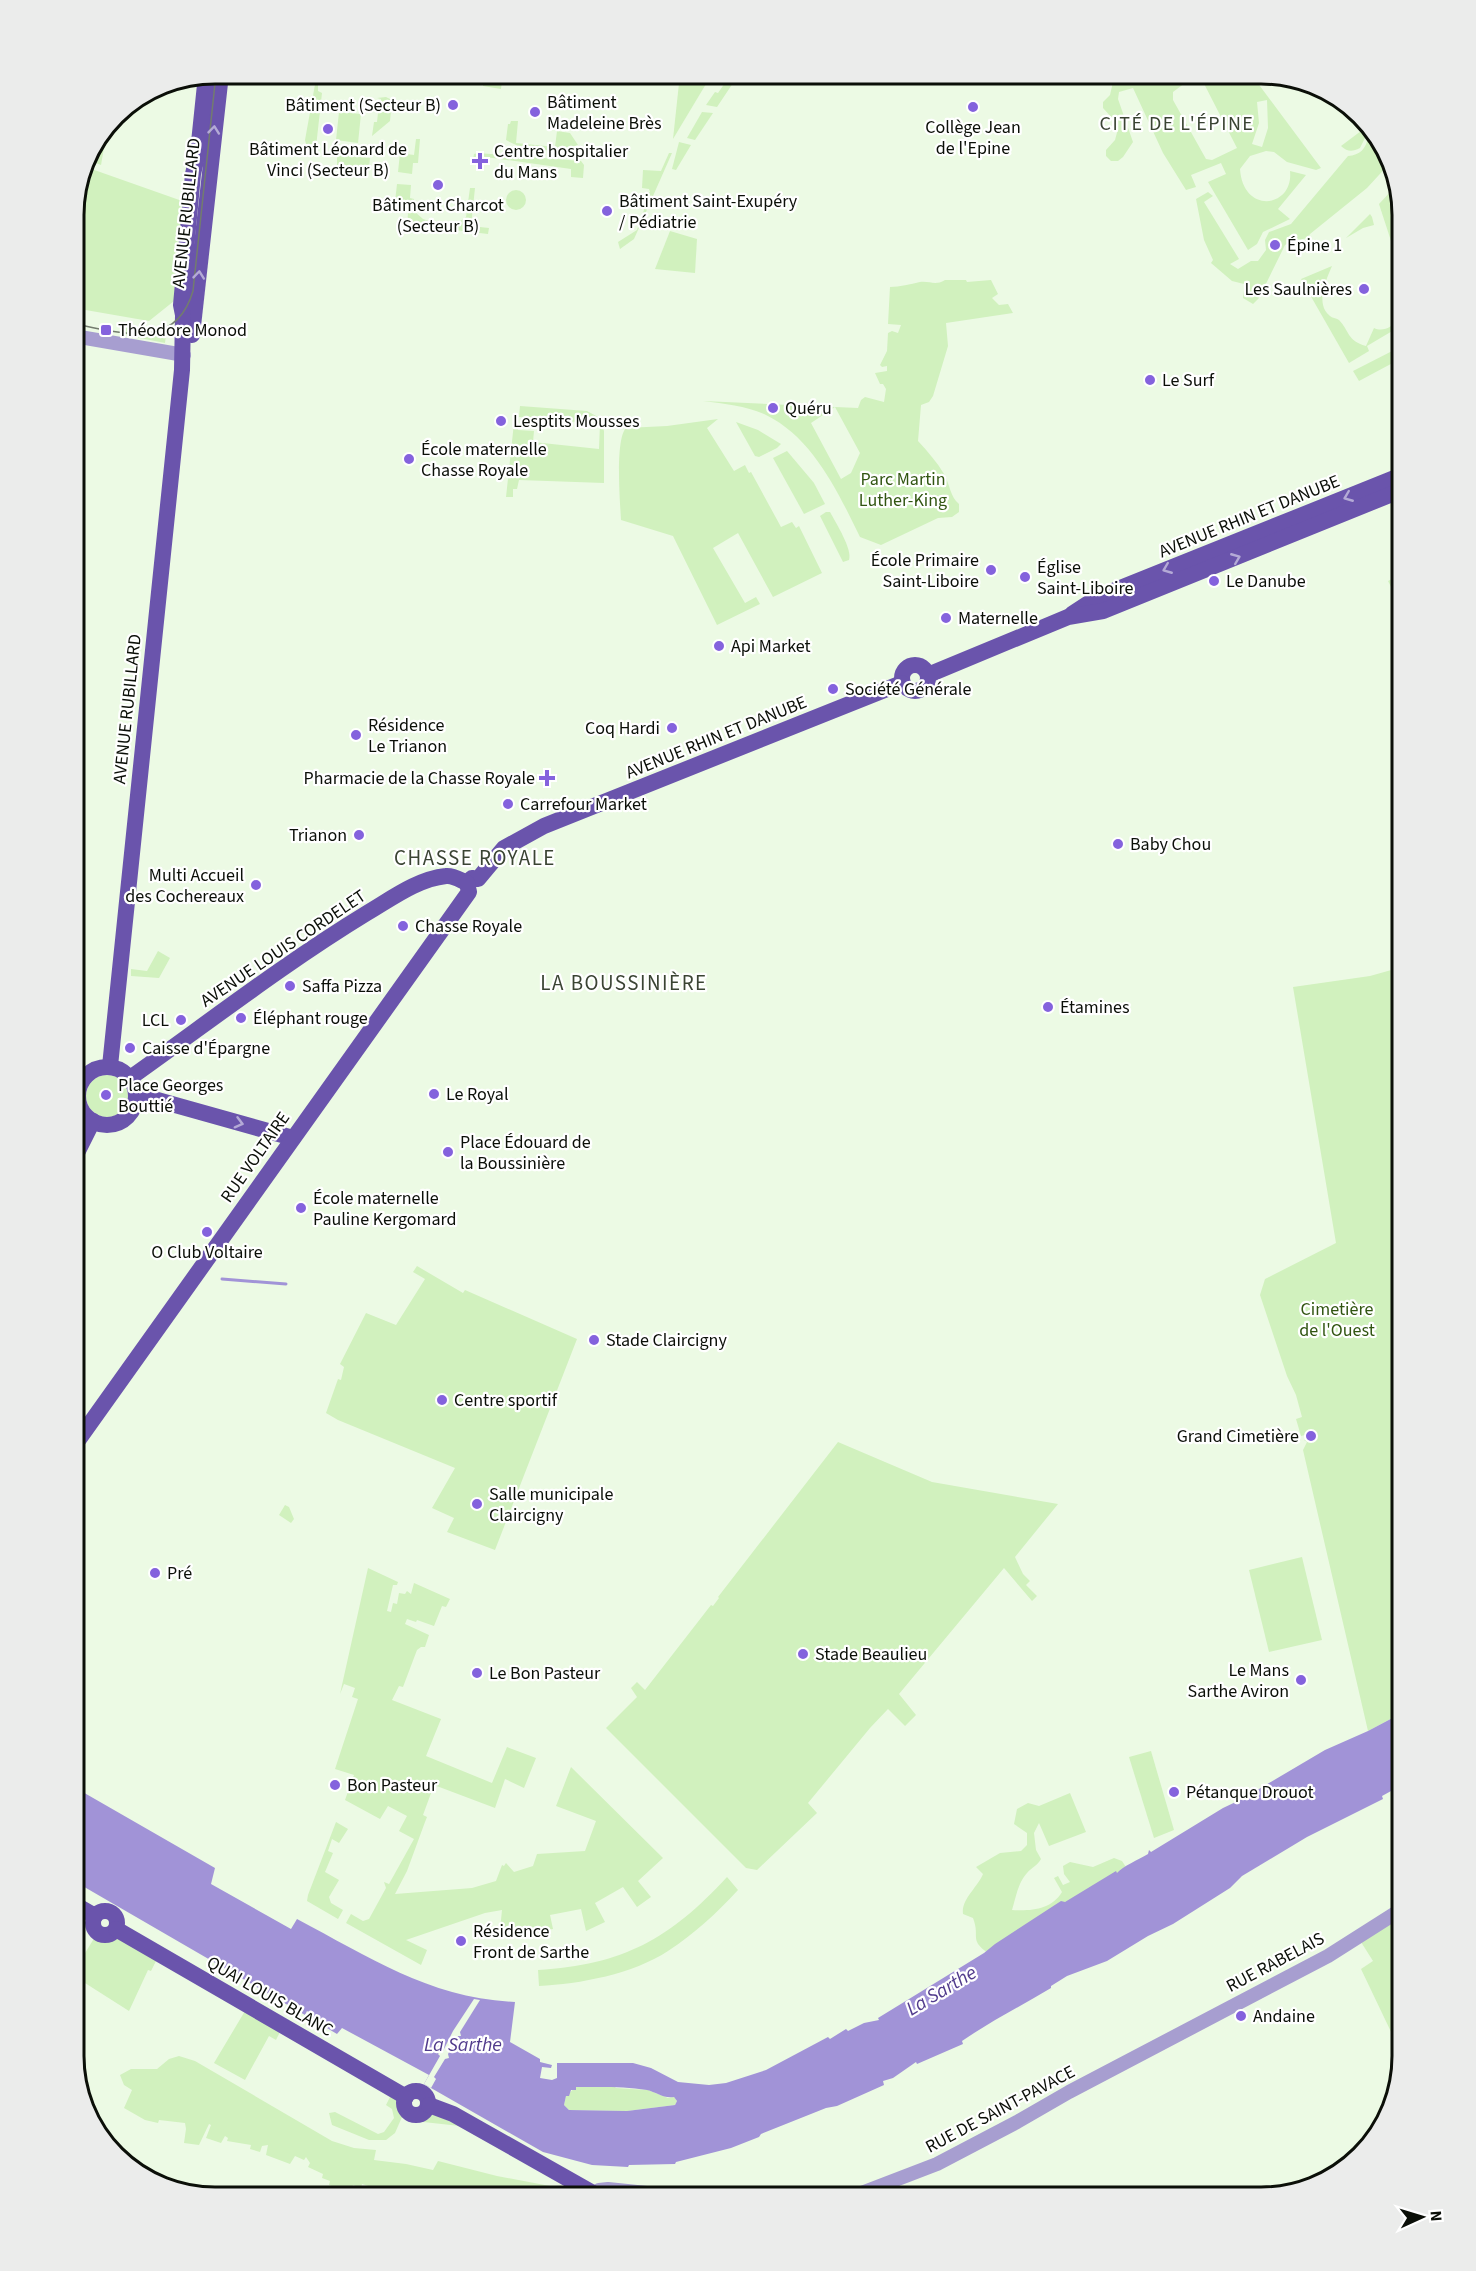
<svg xmlns="http://www.w3.org/2000/svg" width="1476" height="2271" font-family="'Source Sans 3',sans-serif">
  <style>
    .green { fill: #d1f1be; fill-rule: evenodd }
    .water { fill: #a193d7; fill-rule: evenodd }
    .pier { fill: #ecfae4 }
    .lines { fill: none; stroke-linecap: round; stroke-linejoin: round }
    .stream { stroke: #a193d7; stroke-width: 3 }
    .minor { stroke: #a79ed0; stroke-width: 14 }
    .major { stroke: #6a54ac; stroke-width: 16 }
    .tram { stroke: #737c6e; stroke-width: 1.5 }
    .oneway { stroke: #b4aad6 }
    .poi-dot { fill: #8462dd; stroke: #fff; stroke-width: 2 }
    .labels { text-anchor: middle; stroke-width: 4.5; stroke-linejoin: round; paint-order: stroke }
    .poi-label { font-size: 18px; fill: #0b0f08; stroke: #fff; text-anchor: start }
    .street-label { font-size: 18px; fill: #0b0f08; stroke: #fff }
    .park-label { font-size: 18px; fill: #315511; stroke: #fff }
    .neighbourhood-label { font-size: 20px; letter-spacing: 1.5px; fill: #3a4433; stroke: #fff }
    .water-label { font-size: 20px; font-style: italic; fill: #513b8c; stroke: #fff }
    .quarter-label { font-size: 21px; letter-spacing: 1.5px; fill: #3a4433; stroke: #fff }
    .rim { fill: none; stroke: #0b0f08; stroke-width: 3 }
  </style>
  <rect width="100%" height="100%" fill="#ecfae4"/>
  <g class="green">
    <path d="M484,74H503L501,89L483,86Z"/>
    <path d="M680,74H712L673,139Z"/>
    <path d="M739,74L717,107L706,105L715,92L718,93L727,80L732,84Z"/>
    <path d="M1124,74H1197L1173,92V100L1206,159L1212,160L1237,148L1199,74H1251L1321,168L1316,170L1287,162L1274,152L1266,151L1250,156L1240,169C1243,215 1294,208 1290,171L1306,175L1278,209L1290,219L1263,232L1257,244L1248,250L1208,182L1226,174L1221,163L1191,175L1196,187L1186,190L1163,153L1133,88L1119,92L1118,99L1133,142L1123,157L1118,161H1111L1106,156V150L1115,140L1118,129L1114,120L1103,108V102L1110,95L1113,82ZM1267,100L1268,128L1262,147L1252,144L1259,123L1257,102Z"/>
    <path d="M316,79L326,80L318,84V91L322,93L316,147L306,144L305,140Z"/>
    <path d="M386,97L392,100L390,121L372,136L374,122H377L378,113H380L381,99L377,98Z"/>
    <path d="M339,112L361,114L358,143L336,140Z"/>
    <path d="M702,112L713,113L695,140L687,138Z"/>
    <path d="M511,121H518L516,143L555,147L557,131L570,133L578,145C558,154 524,151 506,140L508,124H510Z"/>
    <path d="M1361,131L1365,138L1360,148C1352,152 1348,152 1341,146Z"/>
    <path d="M101,136H106L101,165L85,159Z"/>
    <path d="M1368,137L1376,138L1388,152L1390,163L1367,188L1310,234L1308,238L1292,241L1285,245L1259,298L1253,304L1243,298L1244,290L1248,285L1232,281L1211,263L1213,260L1204,240L1196,199L1208,192L1213,196L1204,202L1239,259L1230,264L1238,269L1251,261H1258L1266,250L1265,240L1269,232L1291,224L1348,156C1360,155 1366,149 1368,137Z"/>
    <path d="M416,139H420L418,163H413L412,174L398,172L400,153L414,155Z"/>
    <path d="M679,142L691,145L676,170L672,169Z"/>
    <path d="M337,151H340V155L370,158L369,168L360,174L337,168Z"/>
    <path d="M478,153L581,161L584,165L583,178L571,177V169L479,156L478,160H473L474,154Z"/>
    <path d="M669,153H672L634,239L620,249L618,242L637,230L645,207L646,194L650,192L649,189L642,188L643,170L661,171Z"/>
    <path d="M83,166L185,202L174,301L149,321L74,308V206Z"/>
    <path d="M397,184L411,185L410,198L414,199L415,212L423,219L435,223L437,228L407,224L409,203L395,202Z"/>
    <path d="M470,188H475L471,226L489,228L488,234L446,229L450,223L459,222L466,217Z"/>
    <path d="M1393,189C1403,208 1403,225 1402,246L1392,244L1379,204Z"/>
    <circle cx="516" cy="200" r="10"/>
    <path d="M1370,214L1372,217L1374,225L1363,228L1346,238Z"/>
    <path d="M670,231L697,239L695,273L655,269Z"/>
    <path d="M1332,266C1326,280 1315,304 1330,316C1332,318 1336,318 1339,320C1349,330 1347,341 1366,346L1374,328C1382,332 1393,328 1396,319L1402,320L1399,327L1367,346L1369,351L1349,363L1301,279Z"/>
    <path d="M945,280H966L967,282L991,280L998,294L992,298L999,305L1008,304L1013,313L946,323L948,346L933,396L929,402L921,405L918,441C928,452 937,462 944,474C950,484 950,497 959,504V512L952,517L938,518L881,545L860,537C838,492 813,438 766,415C747,406 725,404 703,401L858,408L861,400L865,397L884,402L886,389L883,384H880L875,373L887,371V366L882,367L880,365L887,351L888,333L892,331L898,333L901,325L888,324L890,287C900,287 910,284 920,282C931,281 935,286 945,280ZM835,407L860,453L851,473L841,479L811,423Z"/>
    <path d="M126,327L166,334L165,343L124,335Z"/>
    <path d="M1402,346V358L1359,381L1353,371Z"/>
    <path d="M520,406L587,411L598,417L604,431V483L519,480L517,489H513V497H506L514,423L518,424V430L534,431L533,442L599,449L600,424L519,417Z"/>
    <path d="M718,419L707,428L734,471L745,465L749,473L751,472L781,527L792,522L796,528L799,526L822,573L773,597L738,533L713,548L745,603L756,597L760,604L717,625L673,536L621,520C620,501 615,440 626,428L667,426Z"/>
    <path d="M736,422L758,430L781,444L777,448L759,457L755,456Z"/>
    <path d="M787,451L814,483L825,504L804,514L773,458Z"/>
    <path d="M826,512H830C836,523 853,550 849,560L843,562L820,516Z"/>
    <path d="M1396,577L1402,585V608L1388,581Z"/>
    <path d="M158,951L170,958L159,978L131,976V969L147,971Z"/>
    <path d="M1402,967V1713L1368,1731L1303,1450L1307,1442L1304,1440L1314,1437L1313,1433L1301,1436L1296,1419L1302,1417L1296,1395L1287,1376L1260,1295L1265,1279L1336,1243L1293,987L1370,976Z"/>
    <circle cx="107" cy="1096" r="21"/>
    <path d="M417,1266L463,1293L465,1290L577,1339L495,1550L447,1532L454,1518L432,1508L455,1468L338,1420L326,1413L338,1379L341,1380L344,1367L340,1364L366,1313L396,1325L425,1279L413,1272Z"/>
    <path d="M838,1442L932,1482L1058,1504L1015,1557L1023,1574L1030,1581L1026,1585L1037,1596L1032,1601L1004,1568L899,1694L916,1715L905,1726L888,1709L870,1728L808,1803L817,1813L757,1870L746,1868L606,1728L637,1697L631,1688L637,1682L645,1690L711,1605L713,1606L719,1598L718,1597Z"/>
    <path d="M285,1505L289,1507L294,1519L291,1523L279,1515Z"/>
    <path d="M1302,1557L1322,1640L1269,1652L1249,1570Z"/>
    <path d="M368,1568L398,1582L397,1585H393L387,1611L391,1612L393,1603L397,1604L399,1593L405,1594L407,1591L411,1594L414,1583L450,1599L446,1607L442,1606L434,1626L417,1620L416,1622L407,1619L405,1624L429,1635L425,1647H421L417,1650L403,1687L399,1686L392,1700L441,1719L426,1756L492,1783L507,1747L536,1758L524,1788L505,1779L495,1808L434,1785L423,1815L427,1817L425,1822L407,1871L395,1894L472,1888L496,1881L502,1865L504,1866L506,1863L514,1872L533,1866L537,1854L585,1851L596,1821L556,1806L571,1767L663,1858L638,1881L651,1897L637,1907L623,1887L595,1903L605,1922L586,1931L581,1909L550,1915L553,1929L530,1933L500,1930L502,1910L485,1913L406,1940L427,1950L421,1965L346,1923L351,1914L363,1921L369,1919L386,1888L384,1882L389,1884L414,1839L399,1831L407,1816L388,1806L380,1819L345,1800L354,1775L335,1769L358,1699L352,1697L355,1688L344,1684L340,1694Z"/>
    <path d="M1151,1751L1174,1830L1154,1838L1129,1757Z"/>
    <path d="M1070,1793L1086,1832L1049,1846L1039,1823L1034,1833L1036,1850L1041,1859C1037,1866 1031,1868 1027,1873C1018,1883 1016,1897 1012,1910C1031,1911 1051,1910 1062,1892L1054,1878L1058,1876L1063,1885L1070,1882L1064,1874L1063,1866L1070,1862L1093,1867L1114,1858L1122,1861L1128,1870L992,1956C967,1939 981,1939 973,1918L963,1914C961,1899 978,1887 983,1874L976,1867L1000,1853L1021,1851L1027,1845V1833L1014,1824L1017,1809L1028,1803L1039,1806Z"/>
    <path d="M336,1822L348,1829L339,1843L332,1839L328,1851L333,1853L325,1872L339,1880L329,1897L331,1903L343,1910L338,1919L307,1901L308,1895Z"/>
    <path d="M727,1877L738,1890C717,1913 694,1934 668,1951C633,1974 580,1984 539,1986L538,1970C623,1965 670,1939 727,1877Z"/>
    <path d="M1402,1916V2030L1393,2036L1361,1969L1373,1961L1361,1942Z"/>
    <path d="M98,1932L105,1935L112,1932L157,1959L151,1971L148,1970L129,2011L74,1976V1971Z"/>
    <path d="M245,2011L281,2030L276,2040L269,2036L245,2080L214,2063Z"/>
    <path d="M179,2056L195,2061L332,2141L354,2148L376,2150L374,2160L406,2164L433,2170L438,2161L497,2176L550,2186L573,2197H403L379,2187L378,2189L362,2184L361,2188L353,2185L350,2193L329,2185L330,2181L322,2178L323,2174L308,2167L310,2163L306,2157L304,2160L295,2156L290,2164L266,2155L268,2145L262,2146L260,2152L250,2149L251,2145L227,2141L228,2138L225,2136L221,2143L206,2138L211,2125L209,2124L199,2145L184,2143L186,2129L185,2123L159,2120L158,2123L145,2120L124,2108L132,2090L124,2085L120,2075L131,2069H157L169,2059Z"/>
    <path d="M576,2087H615L616,2088L648,2090L668,2098L674,2097L677,2101L675,2105L627,2111L569,2110L564,2105L566,2096Z"/>
    <path d="M391,2095L399,2102L402,2117L395,2133L386,2140H369L332,2125L329,2113L335,2112L378,2134L384,2132L394,2118L392,2109L386,2105Z"/>
    <path d="M432,2113L460,2126L414,2121Z"/>
  </g>
  <path class="water" d="M1402,1713V1785L1382,1796L1383,1799L1307,1837L1242,1876L1230,1888L1173,1924L1148,1936L1107,1961L1067,1976L1051,1986V1988C1021,2006 991,2021 962,2041L963,2044L917,2064L916,2062L893,2078L883,2081L884,2085L837,2106L826,2108L761,2134L759,2137L731,2148L676,2162L675,2164L629,2165L628,2167L592,2165L543,2152L424,2084L429,2075L342,2028L337,2034L310,2018L312,2014L307,2011L305,2015L74,1881V1787L215,1868L211,1884L291,1929L297,1919C371,1958 430,1998 515,2002L510,2042L540,2059V2062L552,2065L551,2068L542,2067L540,2078L552,2080L557,2078V2063H633L651,2068L678,2082L709,2085L726,2083L766,2070L828,2037L830,2039L846,2029L848,2031L864,2023L879,2020L878,2018L984,1953L995,1944L1061,1901L1065,1902L1116,1871L1117,1873C1123,1866 1138,1860 1148,1854L1149,1850L1151,1852L1223,1808L1242,1799L1325,1750L1368,1731ZM576,2087C600,2087 623,2086 647,2090C656,2092 664,2099 674,2097L677,2101L675,2105L627,2111L569,2110L564,2105L566,2096H569L571,2090H576Z"/>
  <path class="pier" d="M474,1999L480,2000L460,2032L461,2036H458L448,2054L449,2058L445,2059L434,2077L436,2079L431,2088L424,2084L440,2056L438,2054L441,2050L443,2051L453,2031Z"/>
  <g class="lines">
    <path class="stream" d="M222,1279L286,1284"/>
    <g class="minor">
      <path d="M74,336L184,355"/>
      <path d="M594,2194L599,2190L608,2189L685,2197"/>
      <path d="M851,2197L937,2164L1017,2122L1069,2092L1328,1956L1402,1909"/>
    </g>
    <g class="major">
      <path d="M192,335L221,74"/>
      <path d="M1072,614L1098,597L1402,475"/>
      <circle cx="915" cy="678" r="13"/>
      <path d="M928,675L1068,617L1103,611L1402,490"/>
      <path d="M467,883L472,878L478,879L504,848L544,826L902,683"/>
      <path d="M110,1066L182,370L183,315L181,305L193,174L198,152L206,75"/>
      <circle cx="107" cy="1096" r="29"/>
      <path d="M130,1078C209,1022 285,963 367,913C391,899 417,879 446,876C453,875 460,880 467,883"/>
      <path d="M136,1094L293,1138"/>
      <path d="M74,1159L93,1121"/>
      <path d="M74,1446L469,892L467,883"/>
      <path d="M74,1904L95,1916"/>
      <circle cx="105" cy="1923" r="12"/>
      <path d="M116,1929L406,2097"/>
      <circle cx="416" cy="2103" r="12"/>
      <path d="M429,2105L453,2114L600,2197"/>
    </g>
    <path class="tram" d="M74,324C121,332 175,352 193,291L216,74"/>
  </g>
  <defs><path id="oneway-chevron" d="M-2-3.5L2.5 0L-2 3.5" fill="none" stroke-width="1.6" stroke-linecap="round" stroke-linejoin="round" transform="scale(1.5)"/></defs>
  <g class="oneway">
    <use href="#oneway-chevron" transform="translate(214 130) rotate(-84)"/>
    <use href="#oneway-chevron" transform="translate(199 275) rotate(-84)"/>
    <use href="#oneway-chevron" transform="translate(1348 497) rotate(158)"/>
    <use href="#oneway-chevron" transform="translate(1236 558) rotate(-22)"/>
    <use href="#oneway-chevron" transform="translate(1167 569) rotate(158)"/>
    <use href="#oneway-chevron" transform="translate(239 1123) rotate(15)"/>
  </g>
  <g class="poi-dot">
    <circle cx="453" cy="105" r="6"/>
    <circle cx="973" cy="107" r="6"/>
    <circle cx="535" cy="112" r="6"/>
    <circle cx="328" cy="129" r="6"/>
    <path d="M477 152h6v6h6v6h-6v6h-6v-6h-6v-6h6z"/>
    <circle cx="438" cy="185" r="6"/>
    <circle cx="607" cy="211" r="6"/>
    <circle cx="1275" cy="245" r="6"/>
    <circle cx="1364" cy="289" r="6"/>
    <rect x="100" y="324" width="12" height="12" rx="3"/>
    <circle cx="1150" cy="380" r="6"/>
    <circle cx="773" cy="408" r="6"/>
    <circle cx="501" cy="421" r="6"/>
    <circle cx="409" cy="459" r="6"/>
    <circle cx="991" cy="570" r="6"/>
    <circle cx="1025" cy="577" r="6"/>
    <circle cx="1214" cy="581" r="6"/>
    <circle cx="946" cy="618" r="6"/>
    <circle cx="719" cy="646" r="6"/>
    <circle cx="833" cy="689" r="6"/>
    <circle cx="672" cy="728" r="6"/>
    <circle cx="356" cy="735" r="6"/>
    <path d="M544 769h6v6h6v6h-6v6h-6v-6h-6v-6h6z"/>
    <circle cx="508" cy="804" r="6"/>
    <circle cx="359" cy="835" r="6"/>
    <circle cx="1118" cy="844" r="6"/>
    <circle cx="256" cy="885" r="6"/>
    <circle cx="403" cy="926" r="6"/>
    <circle cx="290" cy="986" r="6"/>
    <circle cx="1048" cy="1007" r="6"/>
    <circle cx="241" cy="1018" r="6"/>
    <circle cx="181" cy="1020" r="6"/>
    <circle cx="130" cy="1048" r="6"/>
    <circle cx="434" cy="1094" r="6"/>
    <circle cx="106" cy="1095" r="6"/>
    <circle cx="448" cy="1152" r="6"/>
    <circle cx="301" cy="1208" r="6"/>
    <circle cx="207" cy="1232" r="6"/>
    <circle cx="594" cy="1340" r="6"/>
    <circle cx="442" cy="1400" r="6"/>
    <circle cx="1311" cy="1436" r="6"/>
    <circle cx="477" cy="1504" r="6"/>
    <circle cx="155" cy="1573" r="6"/>
    <circle cx="803" cy="1654" r="6"/>
    <circle cx="477" cy="1673" r="6"/>
    <circle cx="1301" cy="1680" r="6"/>
    <circle cx="335" cy="1785" r="6"/>
    <circle cx="1174" cy="1792" r="6"/>
    <circle cx="461" cy="1941" r="6"/>
    <circle cx="1241" cy="2016" r="6"/>
  </g>
  <g class="labels">
    <g class="poi-label">
      <text x="547" y="108">Bâtiment<tspan x="547" dy="21">Madeleine Brès</tspan></text>
      <text x="441" y="111" text-anchor="end">Bâtiment (Secteur B)</text>
      <text x="973" y="133" text-anchor="middle">Collège Jean<tspan x="973" dy="21">de l'Epine</tspan></text>
      <text x="328" y="155" text-anchor="middle">Bâtiment Léonard de<tspan x="328" dy="21">Vinci (Secteur B)</tspan></text>
      <text x="494" y="157">Centre hospitalier<tspan x="494" dy="21">du Mans</tspan></text>
      <text x="619" y="207">Bâtiment Saint-Exupéry<tspan x="619" dy="21">/ Pédiatrie</tspan></text>
      <text x="438" y="211" text-anchor="middle">Bâtiment Charcot<tspan x="438" dy="21">(Secteur B)</tspan></text>
      <text x="1287" y="251">Épine 1</text>
      <text x="1352" y="295" text-anchor="end">Les Saulnières</text>
      <text x="118" y="336">Théodore Monod</text>
      <text x="1162" y="386">Le Surf</text>
      <text x="785" y="414">Quéru</text>
      <text x="513" y="427">Lesptits Mousses</text>
      <text x="421" y="455">École maternelle<tspan x="421" dy="21">Chasse Royale</tspan></text>
      <text x="979" y="566" text-anchor="end">École Primaire<tspan x="979" dy="21">Saint-Liboire</tspan></text>
      <text x="1037" y="573">Église<tspan x="1037" dy="21">Saint-Liboire</tspan></text>
      <text x="1226" y="587">Le Danube</text>
      <text x="958" y="624">Maternelle</text>
      <text x="731" y="652">Api Market</text>
      <text x="845" y="695">Société Générale</text>
      <text x="368" y="731">Résidence<tspan x="368" dy="21">Le Trianon</tspan></text>
      <text x="660" y="734" text-anchor="end">Coq Hardi</text>
      <text x="535" y="784" text-anchor="end">Pharmacie de la Chasse Royale</text>
      <text x="520" y="810">Carrefour Market</text>
      <text x="347" y="841" text-anchor="end">Trianon</text>
      <text x="1130" y="850">Baby Chou</text>
      <text x="244" y="881" text-anchor="end">Multi Accueil<tspan x="244" dy="21">des Cochereaux</tspan></text>
      <text x="415" y="932">Chasse Royale</text>
      <text x="302" y="992">Saffa Pizza</text>
      <text x="1060" y="1013">Étamines</text>
      <text x="253" y="1024">Éléphant rouge</text>
      <text x="169" y="1026" text-anchor="end">LCL</text>
      <text x="142" y="1054">Caisse d'Épargne</text>
      <text x="118" y="1091">Place Georges<tspan x="118" dy="21">Bouttié</tspan></text>
      <text x="446" y="1100">Le Royal</text>
      <text x="460" y="1148">Place Édouard de<tspan x="460" dy="21">la Boussinière</tspan></text>
      <text x="313" y="1204">École maternelle<tspan x="313" dy="21">Pauline Kergomard</tspan></text>
      <text x="207" y="1258" text-anchor="middle">O Club Voltaire</text>
      <text x="606" y="1346">Stade Claircigny</text>
      <text x="454" y="1406">Centre sportif</text>
      <text x="1299" y="1442" text-anchor="end">Grand Cimetière</text>
      <text x="489" y="1500">Salle municipale<tspan x="489" dy="21">Claircigny</tspan></text>
      <text x="167" y="1579">Pré</text>
      <text x="815" y="1660">Stade Beaulieu</text>
      <text x="1289" y="1676" text-anchor="end">Le Mans<tspan x="1289" dy="21">Sarthe Aviron</tspan></text>
      <text x="489" y="1679">Le Bon Pasteur</text>
      <text x="347" y="1791">Bon Pasteur</text>
      <text x="1186" y="1798">Pétanque Drouot</text>
      <text x="473" y="1937">Résidence<tspan x="473" dy="21">Front de Sarthe</tspan></text>
      <text x="1253" y="2022">Andaine</text>
    </g>
    <g class="street-label">
      <text transform="translate(186 213) rotate(-84)" y="6">AVENUE RUBILLARD</text>
      <text transform="translate(1249 516) rotate(-22)" y="6">AVENUE RHIN ET DANUBE</text>
      <text transform="translate(127 709) rotate(-84)" y="6">AVENUE RUBILLARD</text>
      <text transform="translate(716 737) rotate(-22)" y="6">AVENUE RHIN ET DANUBE</text>
      <text transform="translate(283 948) rotate(-34)" y="6">AVENUE LOUIS CORDELET</text>
      <text transform="translate(255 1157) rotate(-55)" y="6">RUE VOLTAIRE</text>
      <text transform="translate(1275 1962) rotate(-28)" y="6">RUE RABELAIS</text>
      <text transform="translate(270 1996) rotate(30)" y="6">QUAI LOUIS BLANC</text>
      <text transform="translate(1000 2109) rotate(-28)" y="6">RUE DE SAINT-PAVACE</text>
    </g>
    <g class="park-label">
      <text x="903" y="485">Parc Martin<tspan x="903" dy="21">Luther-King</tspan></text>
      <text x="1337" y="1315">Cimetière<tspan x="1337" dy="21">de l'Ouest</tspan></text>
    </g>
    <g class="neighbourhood-label">
      <text x="1177" y="130">CITÉ DE L'ÉPINE</text>
    </g>
    <g class="water-label">
      <text transform="translate(941 1990) rotate(-31)" y="7">La Sarthe</text>
      <text x="463" y="2051">La Sarthe</text>
    </g>
    <g class="quarter-label">
      <text x="475" y="865">CHASSE ROYALE</text>
      <text x="624" y="990">LA BOUSSINIÈRE</text>
    </g>
  </g>
  <path d="M0 0H1476V2271H0ZM215 84H1261A131 131 0 0 1 1392 215V2056A131 131 0 0 1 1261 2187H215A131 131 0 0 1 84 2056V215A131 131 0 0 1 215 84Z" fill="#ebeceb" fill-rule="evenodd"/>
  <path class="rim" d="M215 84H1261A131 131 0 0 1 1392 215V2056A131 131 0 0 1 1261 2187H215A131 131 0 0 1 84 2056V215A131 131 0 0 1 215 84Z"/>
  <g transform="translate(1422 2217) rotate(86)" stroke="#ffffff" stroke-width="4.5" paint-order="stroke">
  <path d="M0-4.5L10 22L0 15L-10 22Z" fill="#0b0f08"/>
  <text y="-9" font-size="16" font-weight="bold" text-anchor="middle" fill="#0b0f08">N</text>
  </g>
</svg>
